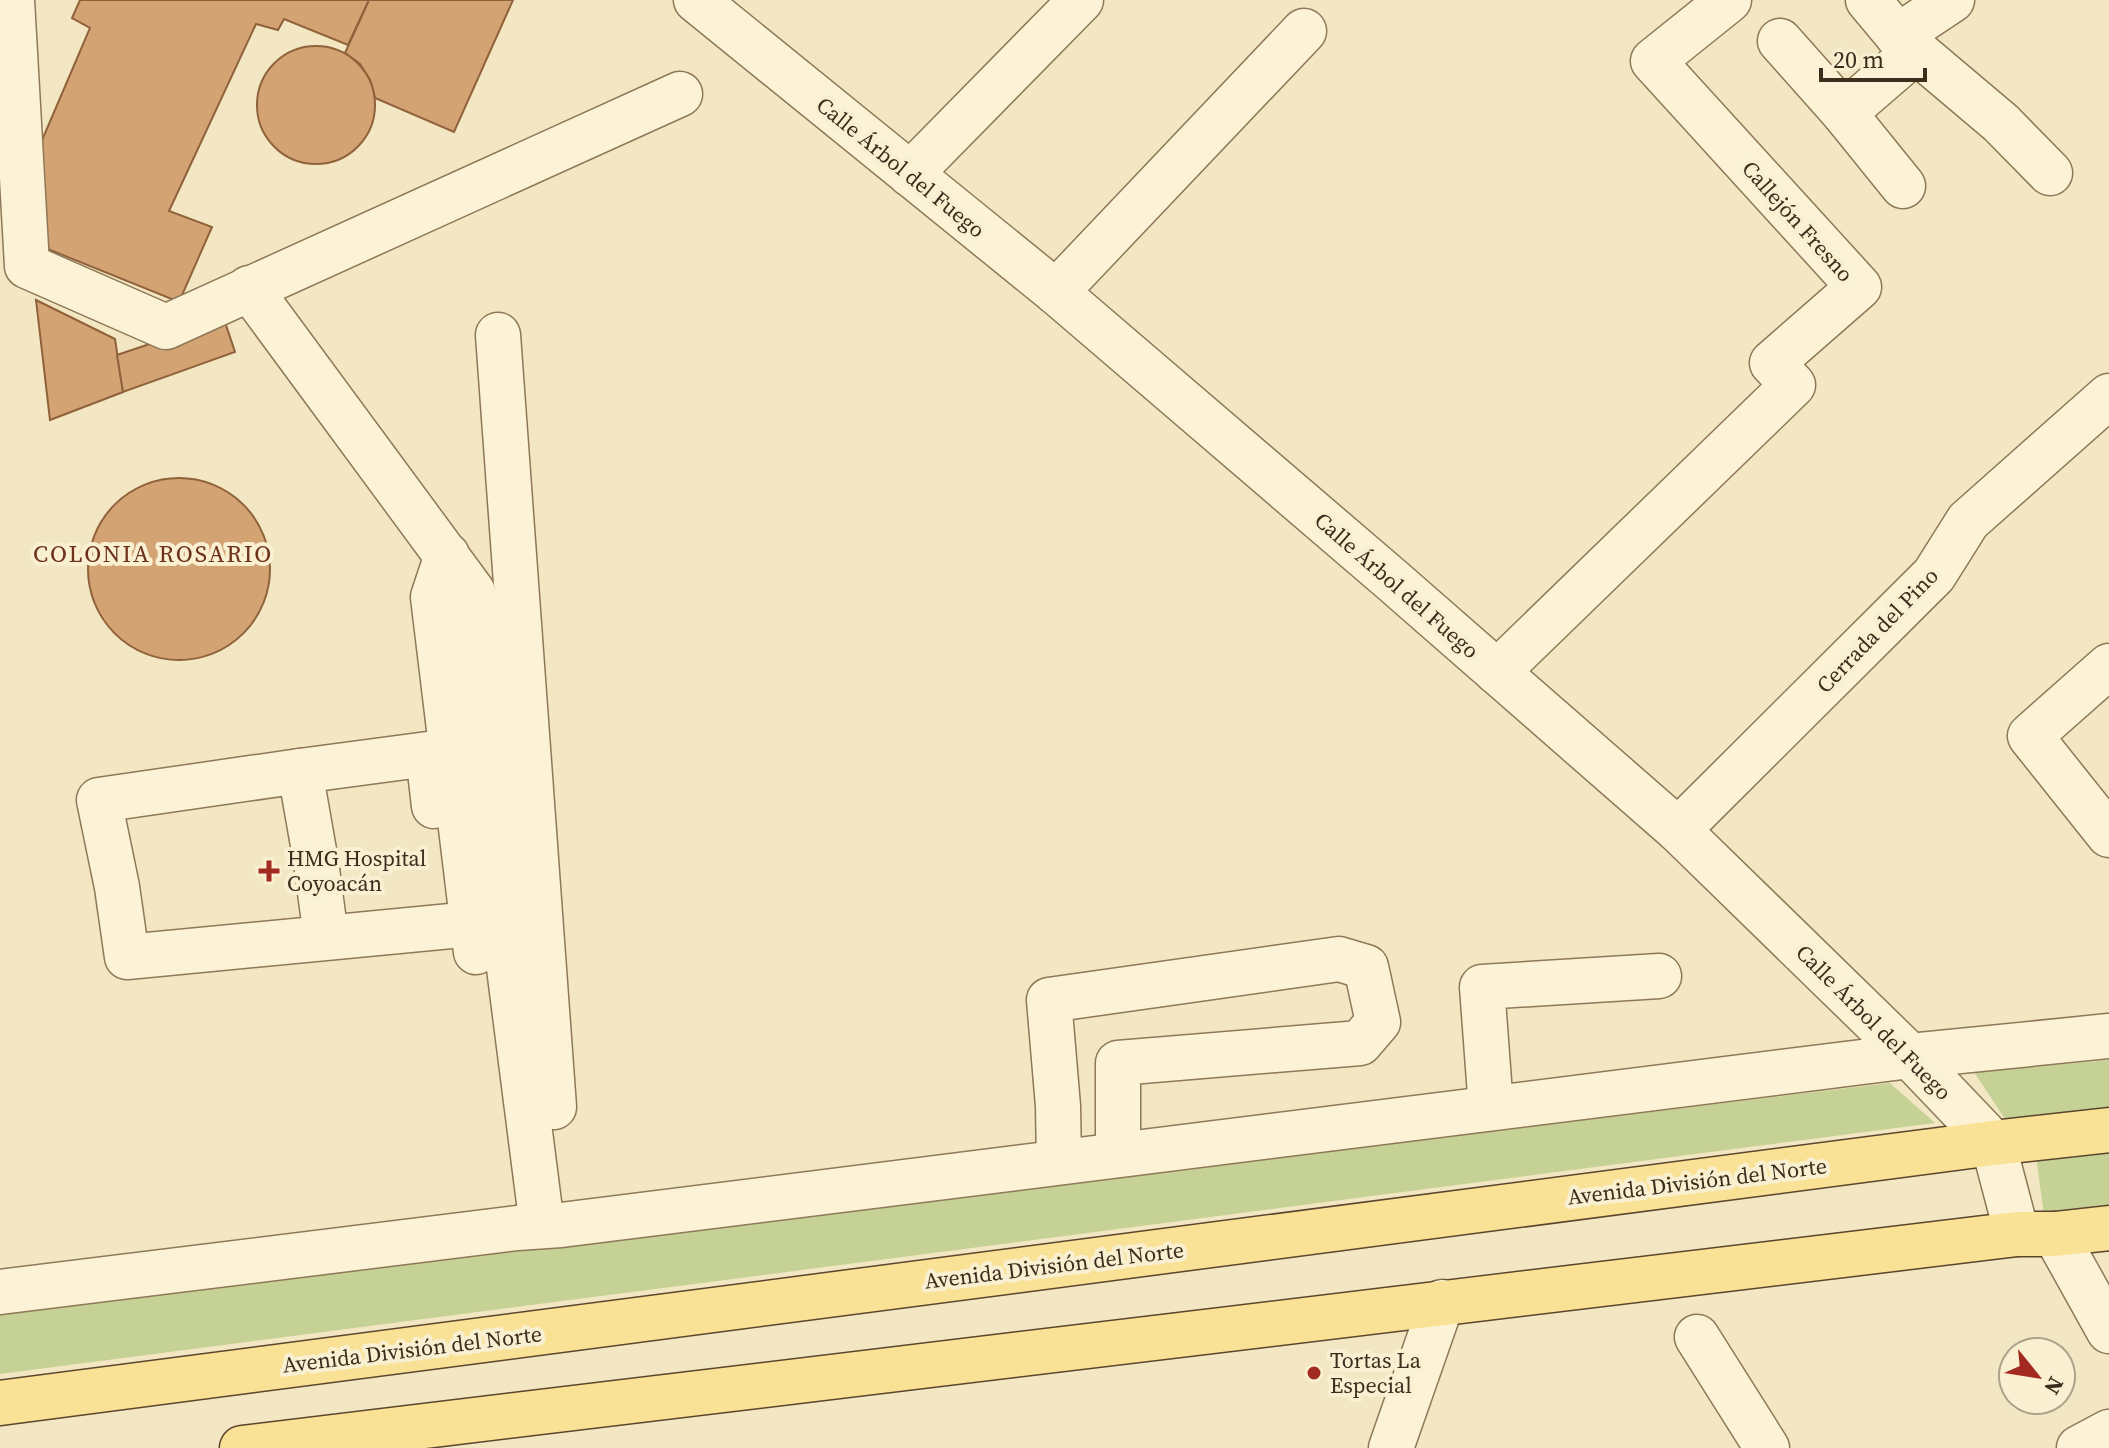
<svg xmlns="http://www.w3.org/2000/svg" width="2109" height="1448" font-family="'Source Serif 4',serif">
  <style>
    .green { fill: #c6d195 }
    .building { fill: #d4a374; stroke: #8f623b; stroke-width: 2 }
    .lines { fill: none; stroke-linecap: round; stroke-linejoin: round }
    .minor-casing { stroke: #8e7857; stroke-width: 47 }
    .major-casing { stroke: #5b452c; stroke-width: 47 }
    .minor { stroke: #fcf3d6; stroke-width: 44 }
    .major { stroke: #f9e196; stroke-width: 44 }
    .poi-dot { fill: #a32a21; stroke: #f9f0d2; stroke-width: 3 }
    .labels { text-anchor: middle; stroke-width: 8; stroke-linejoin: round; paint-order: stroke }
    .street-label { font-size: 22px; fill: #3c2e1d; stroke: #f9f0d2 }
    .poi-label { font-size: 22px; fill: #3c2e1d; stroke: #f9f0d2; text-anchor: start }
    .neighbourhood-label { font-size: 24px; letter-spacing: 2px; fill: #6d3018; stroke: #f9f0d2 }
  </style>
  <rect width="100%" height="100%" fill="#f2e7c2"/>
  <g class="green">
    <path d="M2109,1060V1114L2009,1125L1974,1072Z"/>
    <path d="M1890,1083L1935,1123L0,1374V1311Z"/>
    <path d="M2109,1148V1207L2044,1215L2036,1156Z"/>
  </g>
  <g class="building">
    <path d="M80,0H369L348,45L284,19L278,30L256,24L169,211L212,227L179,302L33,243L31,166L90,28L72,18Z"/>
    <path d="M369,0H513L454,132L375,98L370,80L360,64L345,53Z"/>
    <circle cx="316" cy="105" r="59"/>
    <path d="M36,300L115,339L123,392L50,420Z"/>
    <path d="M224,319L235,352L123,392L117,355Z"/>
    <circle cx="179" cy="569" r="91"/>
  </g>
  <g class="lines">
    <g class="minor-casing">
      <g id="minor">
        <path d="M12,0L27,266L166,327L680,94"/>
        <path d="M696,0L1056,292L1392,580L1678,830L1910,1056L1993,1143L2017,1234"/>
        <path d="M1868,0L1898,36L2001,123L2050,173"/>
        <path d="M1898,36L1952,0"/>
        <path d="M1780,41L1844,113"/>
        <path d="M910,174L1081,0"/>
        <path d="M1903,186L1844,113L1916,51"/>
        <path d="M249,288L473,592L503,921L542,1226"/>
        <path d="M1056,292L1304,31"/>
        <path d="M498,335L554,1107"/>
        <path d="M447,555L433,597L476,952"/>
        <path d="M2109,666L2030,736L2109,835"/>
        <path d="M1497,672L1793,385L1772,363L1859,287L1653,61L1729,0"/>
        <path d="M300,771L99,800L117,887L127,957L503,921"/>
        <path d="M1678,830L1934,575L1968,521L2109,396"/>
        <path d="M326,937L316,862L300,771L428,754L434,806"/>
        <path d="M1491,1108L1482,987L1659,976"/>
        <path d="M1059,1162L1058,1106L1049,1000L1339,959L1366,967L1378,1022L1360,1043L1118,1063V1155"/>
        <path d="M2055,1234L2109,1331"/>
        <path d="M0,1292L517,1228L561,1225L1910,1056L2109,1036"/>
        <path d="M1697,1337L1767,1448"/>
        <path d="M1391,1448L1442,1302"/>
        <path d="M2079,1448L2109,1432"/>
      </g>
    </g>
    <g class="major-casing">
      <g id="major">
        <path d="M0,1403L1993,1143L2109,1130"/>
        <path d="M242,1448L2017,1234H2055L2109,1228"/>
      </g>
    </g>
    <use href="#minor" class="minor"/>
    <use href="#major" class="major"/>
  </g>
  <g class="poi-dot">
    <path d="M265 859h8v8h8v8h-8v8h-8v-8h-8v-8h8z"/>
    <circle cx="1314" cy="1373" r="8"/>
  </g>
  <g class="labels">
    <g class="street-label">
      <text transform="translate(901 167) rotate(39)" y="8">Calle Árbol del Fuego</text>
      <text transform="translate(1798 221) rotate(48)" y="8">Callejón Fresno</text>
      <text transform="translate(1397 585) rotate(41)" y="8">Calle Árbol del Fuego</text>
      <text transform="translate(1877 630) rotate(-46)" y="8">Cerrada del Pino</text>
      <text transform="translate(1874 1022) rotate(45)" y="8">Calle Árbol del Fuego</text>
      <text transform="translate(1697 1181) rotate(-7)" y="8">Avenida División del Norte</text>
      <text transform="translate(1054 1265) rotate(-7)" y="8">Avenida División del Norte</text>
      <text transform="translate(412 1349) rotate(-7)" y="8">Avenida División del Norte</text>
    </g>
    <g class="poi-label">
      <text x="287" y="866">HMG Hospital<tspan x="287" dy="25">Coyoacán</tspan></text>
      <text x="1330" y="1368">Tortas La<tspan x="1330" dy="25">Especial</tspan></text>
    </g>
    <g class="neighbourhood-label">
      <text x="153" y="562">COLONIA ROSARIO</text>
    </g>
  </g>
  <g transform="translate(2037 1376) rotate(120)"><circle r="38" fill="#f9f0d2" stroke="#ada28a" stroke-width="2"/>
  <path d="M0-6L14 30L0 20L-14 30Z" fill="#a32a21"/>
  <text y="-12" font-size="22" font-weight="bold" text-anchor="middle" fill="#3c2e1d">N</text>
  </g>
  <path d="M1821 68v12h104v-12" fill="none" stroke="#3c2e1d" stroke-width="4"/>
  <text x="1833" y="68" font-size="24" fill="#3c2e1d" stroke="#f9f0d2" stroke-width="6" paint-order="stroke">20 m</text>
</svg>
